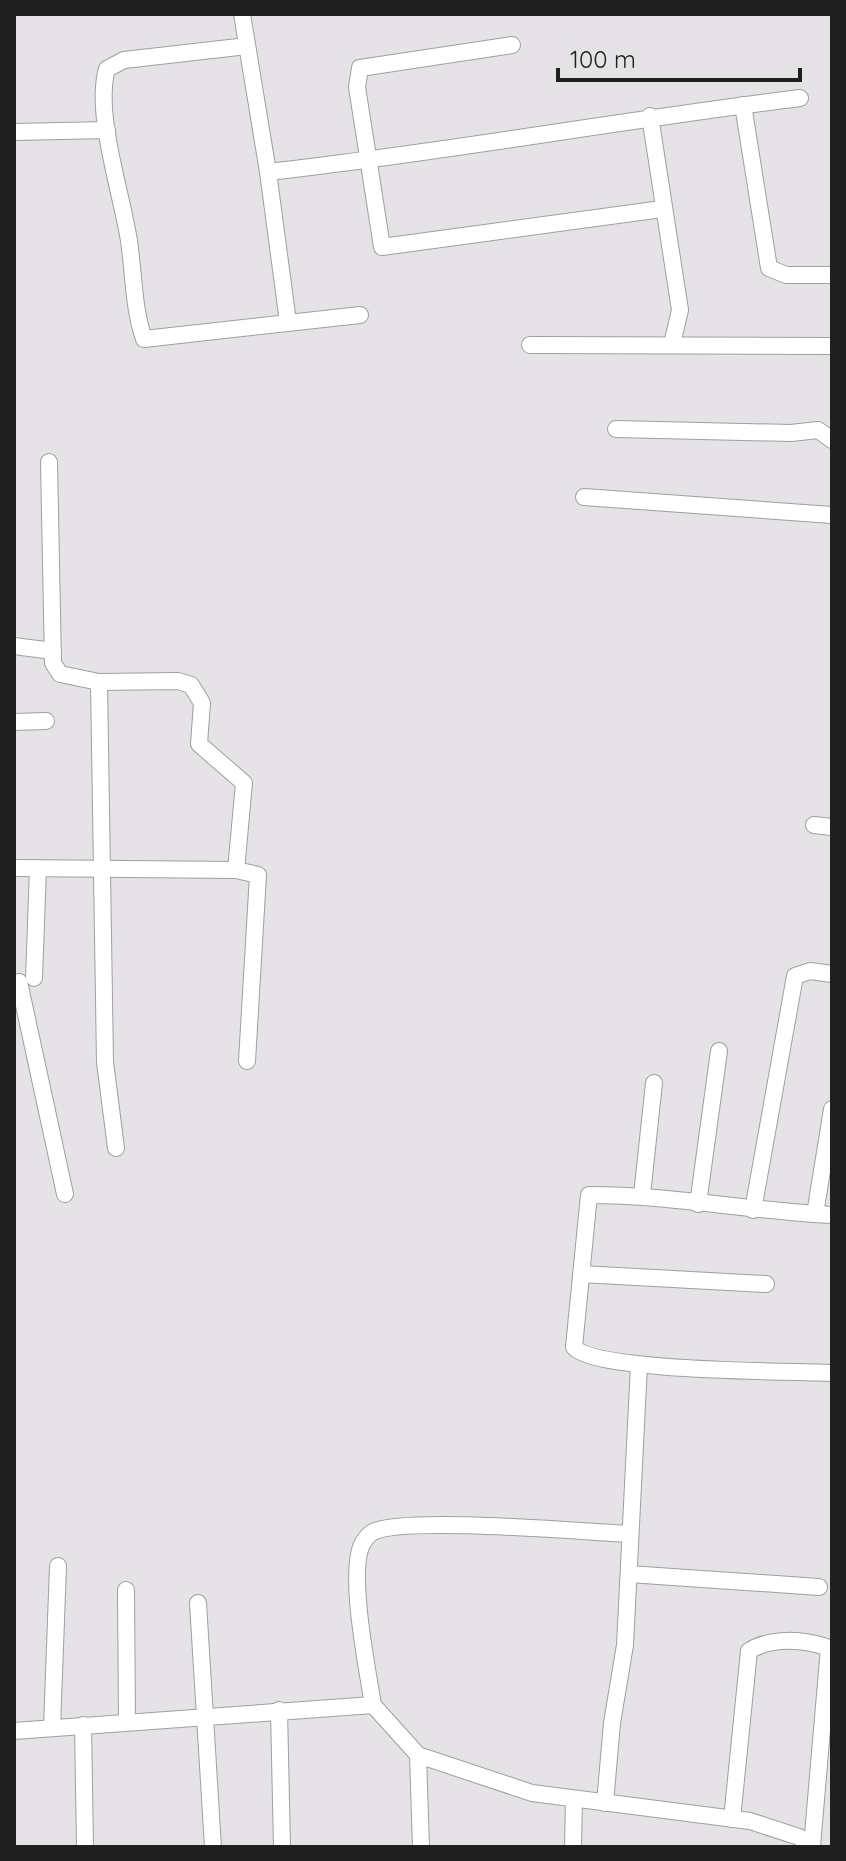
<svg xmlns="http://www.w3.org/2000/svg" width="846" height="1861" font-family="Quicksand,sans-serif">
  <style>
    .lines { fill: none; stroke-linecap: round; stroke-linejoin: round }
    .street-casing { stroke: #a09ea1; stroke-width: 18 }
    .street { stroke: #fff; stroke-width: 16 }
  </style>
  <rect width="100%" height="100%" fill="#e5e3e6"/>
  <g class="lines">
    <g class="street-casing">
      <g id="street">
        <path d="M242,14L268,172L288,322"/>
        <path d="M512,45L360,68L357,87L382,247L662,209"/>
        <path d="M247,46L124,60L107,69C94,113 122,194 129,241C134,274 133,307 144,339L360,315"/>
        <path d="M743,105L769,268L786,275H832"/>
        <path d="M650,116L680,310L672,344"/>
        <path d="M14,132L107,130"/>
        <path d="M268,172C446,152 622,120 800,98"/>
        <path d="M530,345L832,346"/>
        <path d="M616,429L791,433L818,430L832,440"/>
        <path d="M49,462L53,663L60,674L99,682L178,681L191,685L202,703L199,744L244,783L236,870"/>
        <path d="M584,497L832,515"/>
        <path d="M14,646L53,651"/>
        <path d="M99,682L105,1062L116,1148"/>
        <path d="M14,722L46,721"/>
        <path d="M814,825L832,827"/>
        <path d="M14,868L236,870L258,875L247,1061"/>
        <path d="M34,978L38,868"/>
        <path d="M14,983L19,982L65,1194"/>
        <path d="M642,1195L654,1083"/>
        <path d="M698,1204L719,1051"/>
        <path d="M753,1210L795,976L810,971L832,974"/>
        <path d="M815,1214L832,1109"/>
        <path d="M832,1215C751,1211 670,1195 589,1195L574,1347C594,1372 791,1371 832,1373"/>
        <path d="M581,1274L766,1284"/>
        <path d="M629,1574L819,1587"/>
        <path d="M126,1590L127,1722"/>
        <path d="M198,1603L213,1847"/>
        <path d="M373,1705C368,1672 346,1566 364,1541C367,1537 369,1534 373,1532C403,1516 585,1532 630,1534"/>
        <path d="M279,1710L282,1847"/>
        <path d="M83,1725L85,1847"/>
        <path d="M52,1728L58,1566"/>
        <path d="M14,1731L373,1705L418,1755L532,1793L750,1821L799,1837L813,1847"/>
        <path d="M418,1755L421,1847"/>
        <path d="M605,1803L612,1723L625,1645L639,1365"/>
        <path d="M732,1819L749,1651C771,1637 804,1639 829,1648L812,1846"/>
        <path d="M573,1847L574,1799"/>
      </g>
    </g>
    <use href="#street" class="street"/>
  </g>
  <rect width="846" height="1861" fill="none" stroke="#1f1f20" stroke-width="32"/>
  <path d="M558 68v12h242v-12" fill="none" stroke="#1f1f20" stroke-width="4"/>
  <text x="570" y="68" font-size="24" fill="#1f1f20" stroke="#e5e3e6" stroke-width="6" paint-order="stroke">100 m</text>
</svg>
